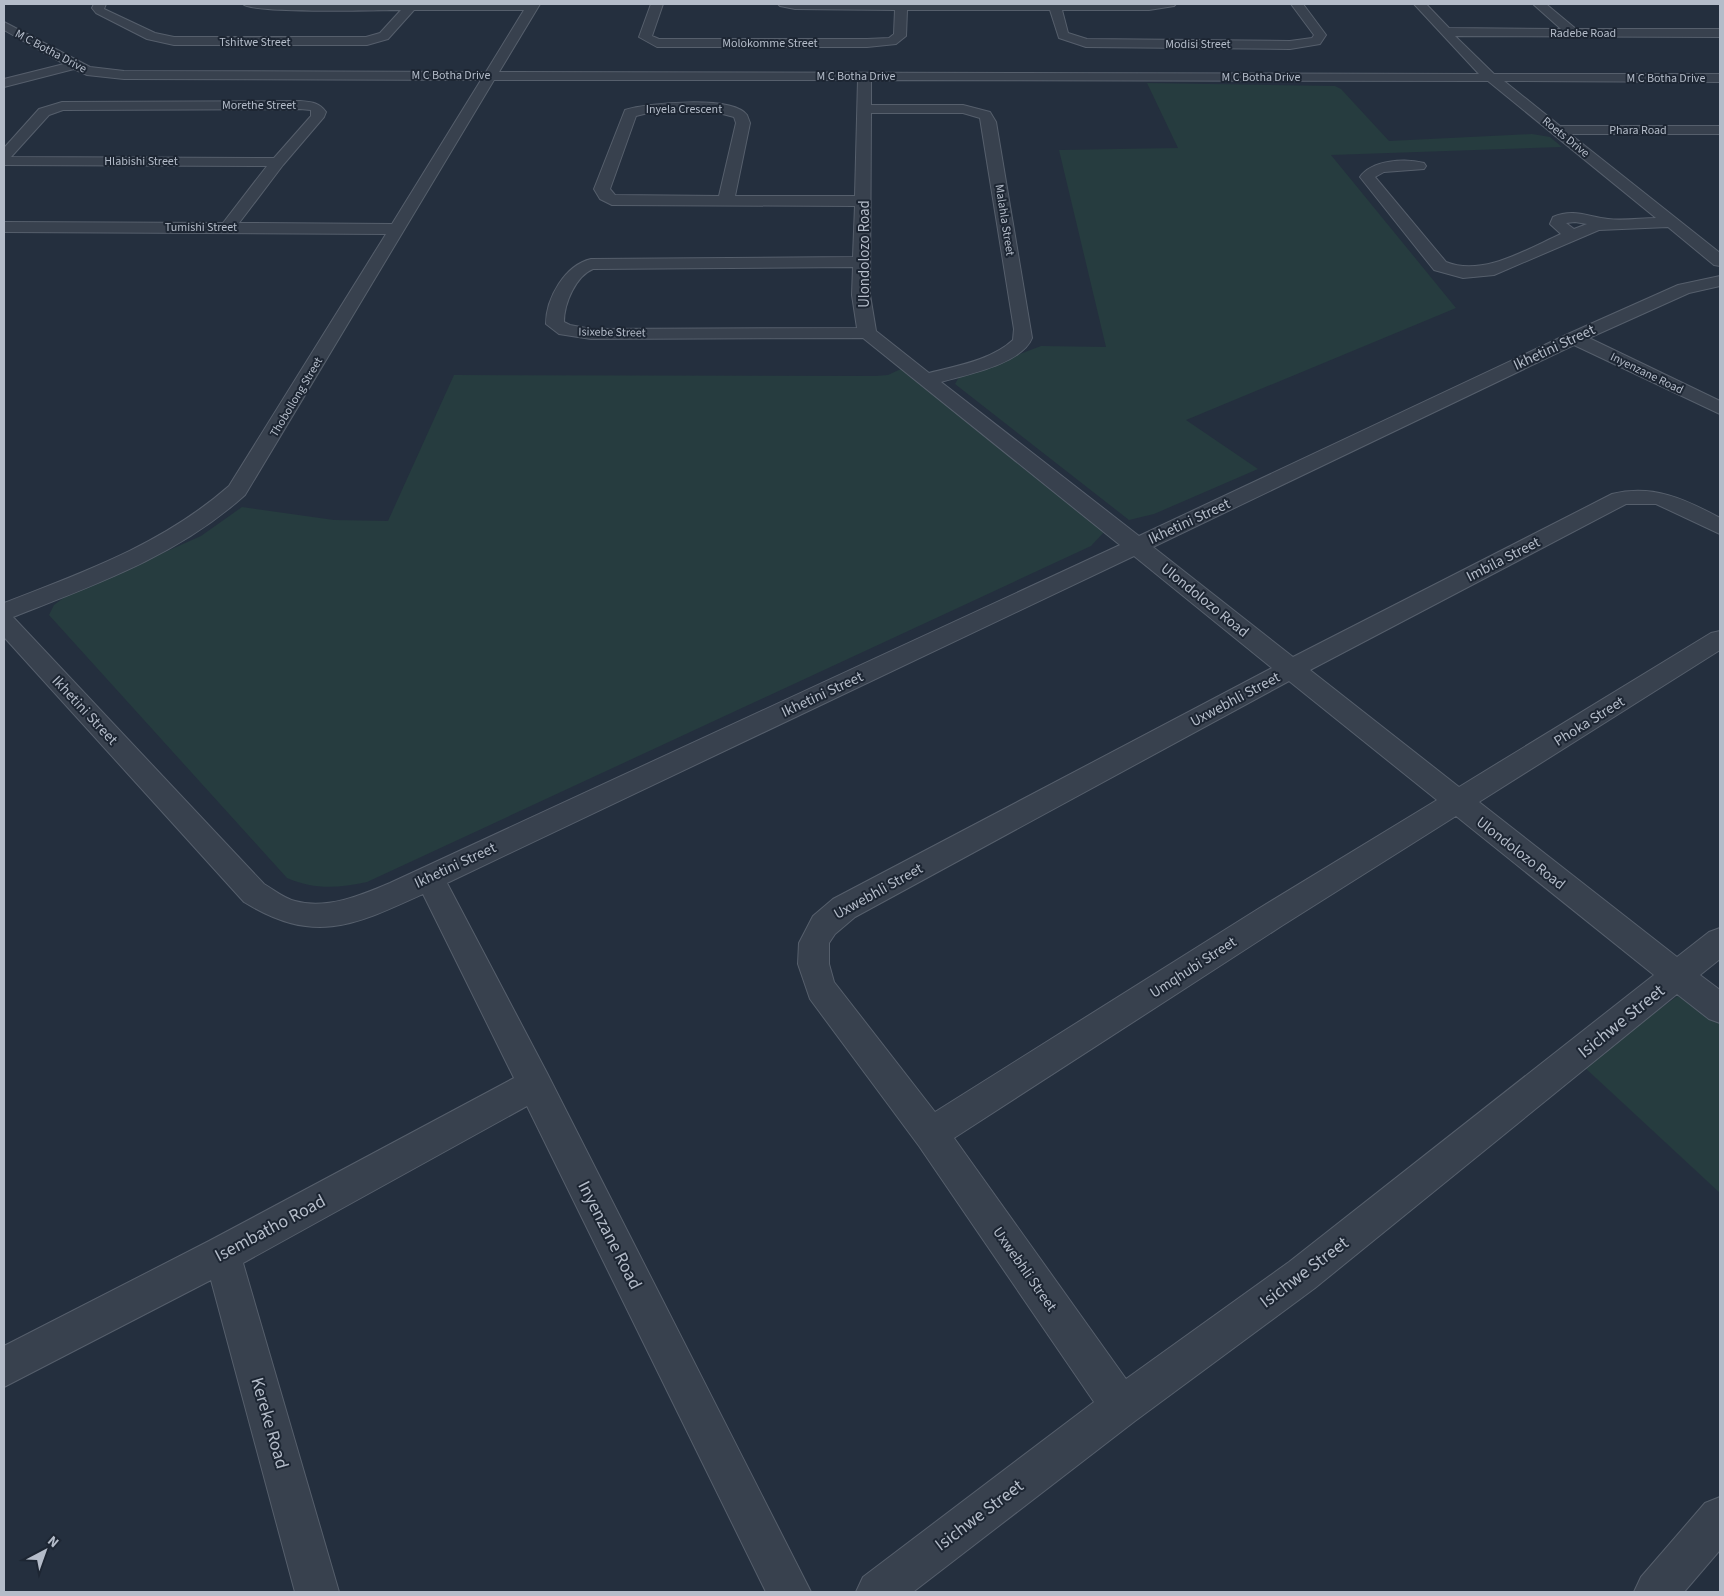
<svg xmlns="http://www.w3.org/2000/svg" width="1724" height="1596" font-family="'Source Sans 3',sans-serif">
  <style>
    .green { fill: #263c3f }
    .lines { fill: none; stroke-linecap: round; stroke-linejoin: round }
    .minor-casing { stroke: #565f6c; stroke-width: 2 }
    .minor { fill: #38414e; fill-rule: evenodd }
    .labels { text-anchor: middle; stroke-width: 4; stroke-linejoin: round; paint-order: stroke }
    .far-street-label { font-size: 12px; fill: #b4bcc9; stroke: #1d2633 }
    .street-label { font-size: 15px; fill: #b4bcc9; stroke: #1d2633 }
    .near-street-label { font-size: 18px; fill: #b4bcc9; stroke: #1d2633 }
  </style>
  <rect width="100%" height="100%" fill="#242f3e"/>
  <g class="green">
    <path d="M1147,83L1335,86L1341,89L1389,141L1532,134L1550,137L1562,147L1331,155L1456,308L1186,420L1258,469L1154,514L1129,520L955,384L959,377L1041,346L1106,347L1059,150L1178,148Z"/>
    <path d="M903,368L1105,531L1091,546L367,882C338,888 315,890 287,878L49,615L54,605L66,596L201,536L242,507L334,520L388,521L454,375L875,376L888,375Z"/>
    <path d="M1686,990L1720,1017V1193L1582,1065Z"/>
  </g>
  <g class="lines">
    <g class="minor-casing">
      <g id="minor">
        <path d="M94,4H106L104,9L155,33L174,37H366L380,33L401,10C379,10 253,14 243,4H540L499,72L1479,74L1414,4H1426L1449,28L1561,29L1533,4H1546L1576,29H1720V37L1455,36L1494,74H1720V82L1504,81L1560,126H1720V134H1570L1720,253V266L1714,265L1668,227L1599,230L1494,275L1463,278L1434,270L1360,177C1372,160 1405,158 1424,163L1426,166L1424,169L1384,172L1375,177L1446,262C1483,277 1527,249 1561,234L1550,224L1553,217C1574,208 1588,217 1608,219C1624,221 1641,218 1656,218L1488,81L871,80V105H963L990,112L996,122L1032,338C1022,364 965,375 941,382L1139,536L1568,334L1678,285L1720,276V286L1689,293L1589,338L1720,401V414L1574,345L1153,547L1293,657L1612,494C1653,484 1685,499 1720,518V534L1656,504H1626L1310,670L1459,787L1711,633L1720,631V650L1479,802L1677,957L1709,932L1720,928V959L1700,975L1720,990V1023L1709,1019L1677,994L1315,1288L1135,1421L913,1592H856L863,1577L1094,1402L919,1146L810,999L798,964L799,943L813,916L833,899L1272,668L1134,556L447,883L547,1073L811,1592H766L527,1106L243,1263L339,1592H295L211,1280L4,1387V1346L209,1241L514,1078L423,894C353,926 314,945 244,902L4,637V603C84,572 163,544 229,486L386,234L4,232V222L223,223L267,166L4,165V148L39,109L62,102L300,101C311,102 319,102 326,112L324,117L283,165L239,223L392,224L481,80L124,79L87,75L74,69L4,87V79L64,64L4,30V22L90,67L124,71L486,72L524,10H414L388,39L367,45H174L147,39L96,13L92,8ZM494,80H858L855,196H735L750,123L747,115C732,95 647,103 625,110L594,189L600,199L612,205L855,206L853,257L591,259C565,265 546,298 546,324L559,334L591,339L863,338L1120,545L390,883C362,895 326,910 295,901C284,898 274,890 264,884L13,617C97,584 177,556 245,495ZM300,109L311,110V116L274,158L11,157L49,115L63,110ZM686,111L719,113L734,117L736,123L719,196L615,195L610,189L636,116L652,112ZM871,113H963L980,118L1014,329L1013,340C992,360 956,366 929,373L876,331L870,295ZM1575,222L1587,224L1574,229L1566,223ZM853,267L852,295L857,328L591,329L570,325L564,322C564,303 576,276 593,269ZM1289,681L1437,800L1258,909L935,1112L834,982L829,964V943L835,934L855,917ZM1456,816L1654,975L1289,1262L1126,1379L954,1138L1280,927Z"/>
        <path d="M651,4H663L652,36L659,39H867L889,38L894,34L895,10L795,9L780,6L778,4H1176L1174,6L1149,10H1062L1068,33L1087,39L1290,41L1312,38L1314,35L1291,4H1303L1326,35L1320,44L1290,49L1086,47L1059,38L1050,10H907L906,36L896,44L867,47H657L639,37Z"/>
        <path d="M1720,1497V1550L1684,1592H1634L1641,1577L1705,1503Z"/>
      </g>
    </g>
    <use href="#minor" class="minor"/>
  </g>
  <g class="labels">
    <g class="far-street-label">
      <text x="1583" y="37">Radebe Road</text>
      <text x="255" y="46">Tshitwe Street</text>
      <text x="770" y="47">Molokomme Street</text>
      <text x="1198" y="48">Modisi Street</text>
      <text transform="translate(51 51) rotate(28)" y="4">M C Botha Drive</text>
      <text x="451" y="79">M C Botha Drive</text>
      <text x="856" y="80">M C Botha Drive</text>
      <text x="1261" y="81">M C Botha Drive</text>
      <text x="1666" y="82">M C Botha Drive</text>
      <text x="259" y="109">Morethe Street</text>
      <text x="684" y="113">Inyela Crescent</text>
      <text x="1638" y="134">Phara Road</text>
      <text transform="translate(1566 137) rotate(39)" y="4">Roets Drive</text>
      <text x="141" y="165">Hlabishi Street</text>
      <text transform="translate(1005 220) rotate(81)" y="4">Malahla Street</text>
      <text x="201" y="231">Tumishi Street</text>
      <text transform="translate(612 332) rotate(1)" y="4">Isixebe Street</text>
      <text transform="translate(1647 373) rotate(26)" y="4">Inyenzane Road</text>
      <text transform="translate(296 397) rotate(-59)" y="4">Thobollong Street</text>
    </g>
    <g class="street-label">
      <text transform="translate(864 254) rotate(-90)" y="5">Ulondolozo Road</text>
      <text transform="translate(1554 347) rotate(-25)" y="5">Ikhetini Street</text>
      <text transform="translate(1189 521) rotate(-25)" y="5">Ikhetini Street</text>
      <text transform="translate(1503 559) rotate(-27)" y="5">Imbila Street</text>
      <text transform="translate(1205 600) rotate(39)" y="5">Ulondolozo Road</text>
      <text transform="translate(822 694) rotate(-25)" y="5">Ikhetini Street</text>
      <text transform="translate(1235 699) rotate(-28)" y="5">Uxwebhli Street</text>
      <text transform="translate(85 710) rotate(47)" y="5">Ikhetini Street</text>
      <text transform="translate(1589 721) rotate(-32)" y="5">Phoka Street</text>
      <text transform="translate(1521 853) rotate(38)" y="5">Ulondolozo Road</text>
      <text transform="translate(455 865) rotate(-25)" y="5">Ikhetini Street</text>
      <text transform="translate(878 891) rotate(-29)" y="5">Uxwebhli Street</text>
      <text transform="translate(1193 967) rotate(-33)" y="5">Umqhubi Street</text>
      <text transform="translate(1025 1269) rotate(55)" y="5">Uxwebhli Street</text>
    </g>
    <g class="near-street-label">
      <text transform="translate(1621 1021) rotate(-39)" y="6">Isichwe Street</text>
      <text transform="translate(270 1228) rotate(-28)" y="6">Isembatho Road</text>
      <text transform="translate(610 1235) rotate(63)" y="6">Inyenzane Road</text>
      <text transform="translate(1304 1272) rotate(-37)" y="6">Isichwe Street</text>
      <text transform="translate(270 1423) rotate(74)" y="6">Kereke Road</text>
      <text transform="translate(979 1515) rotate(-37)" y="6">Isichwe Street</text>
    </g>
  </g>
  <rect width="1724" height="1596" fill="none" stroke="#b4bcc9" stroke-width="10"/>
  <g transform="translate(45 1551) rotate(41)" stroke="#1d2633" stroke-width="4" paint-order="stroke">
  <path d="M0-4L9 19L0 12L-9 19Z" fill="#b4bcc9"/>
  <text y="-8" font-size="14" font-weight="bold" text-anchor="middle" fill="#b4bcc9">N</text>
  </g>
</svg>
